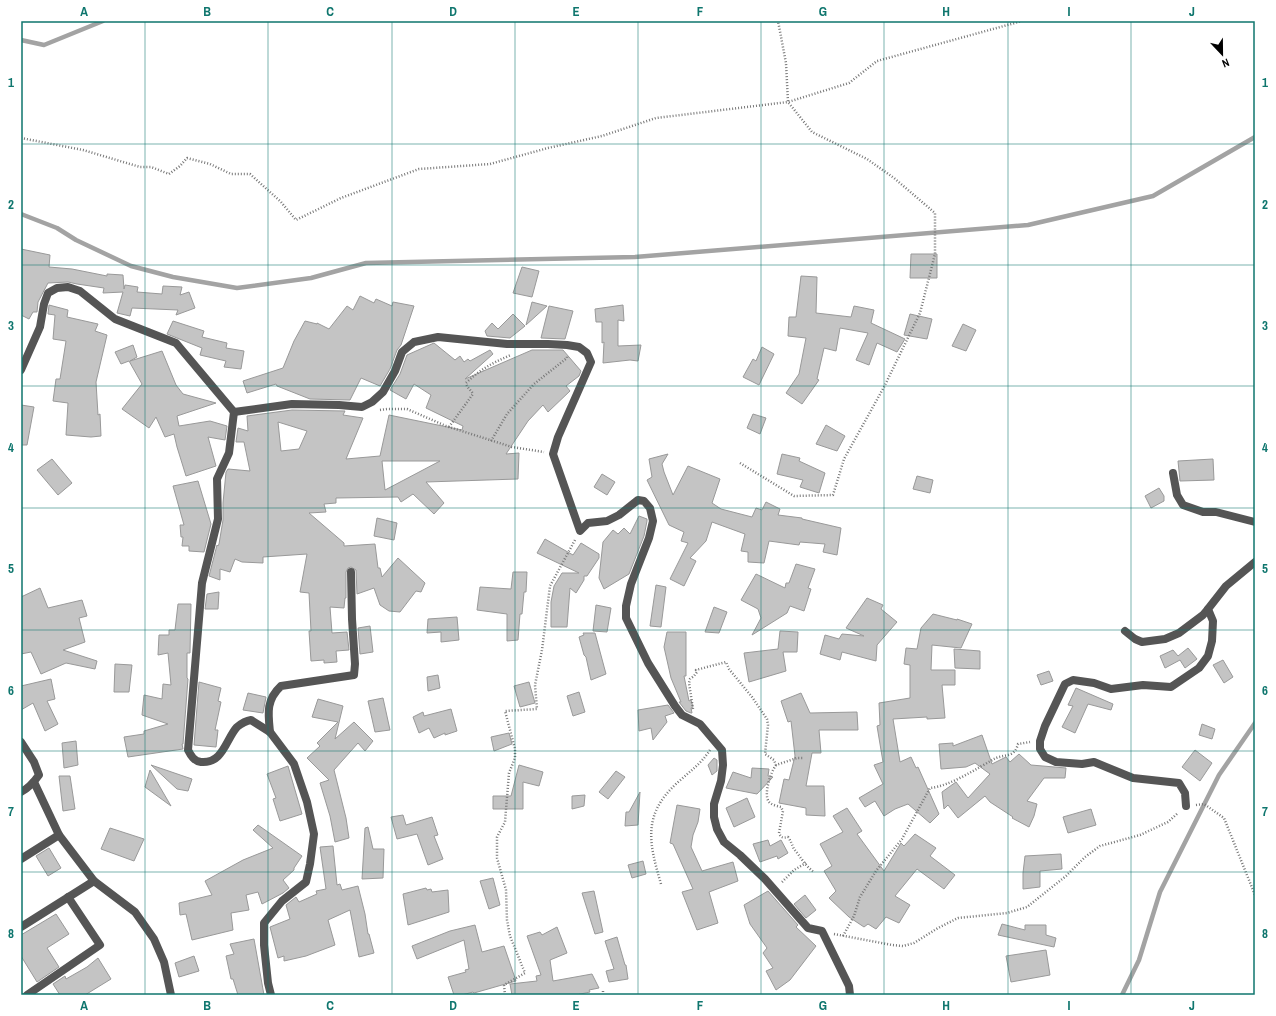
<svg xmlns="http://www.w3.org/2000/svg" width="1276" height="1016" font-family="'Archivo Narrow',sans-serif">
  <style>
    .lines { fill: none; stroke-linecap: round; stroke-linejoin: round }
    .stream { stroke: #a3a3a3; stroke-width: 4.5 }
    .building { fill: #c4c4c4; stroke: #999; fill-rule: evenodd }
    .path { stroke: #777; stroke-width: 2.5; stroke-dasharray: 1 2; stroke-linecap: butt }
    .minor { stroke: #555; stroke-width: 8 }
    .grid { fill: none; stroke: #0f766e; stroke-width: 1; stroke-opacity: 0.55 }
    .neatline { fill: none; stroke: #0f766e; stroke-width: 1.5 }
    .grid-label { font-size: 13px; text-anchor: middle; font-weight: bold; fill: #0f766e }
  </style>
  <rect width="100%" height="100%" fill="#fff"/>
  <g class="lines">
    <g class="stream">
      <path d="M21,40L44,45L103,21"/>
      <path d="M21,214L57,228L76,240L131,266L173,277L237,288L311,278L366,263L635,257L1028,225L1153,196L1255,137"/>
      <path d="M1122,995L1139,960L1160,892L1219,775L1255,723"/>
    </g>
  </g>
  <g class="building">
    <path d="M21,249L50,255L49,267L72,269L107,276V274L123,275L124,289L125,285L138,287L137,292L162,294L163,286L182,287L180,295L189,292L195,308L176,315L178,310L132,308L130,316L117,313L123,292L103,293L104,288L77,284L68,282L48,283L38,302L37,312H33L29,319L21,315Z"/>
    <path d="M911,254H937V278H910Z"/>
    <path d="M522,267L539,271L532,297L513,293Z"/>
    <path d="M801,276L817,277L816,313L851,317L854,306L874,310L871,323L905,339L897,352L877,343L869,365L856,360L868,333L840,328L836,351L824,348L817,379L819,380L802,404L786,393L799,374L806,338L788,336L789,317H796Z"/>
    <path d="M360,296L374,303L376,299L392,306L393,302L414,306L401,345L397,350L390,369L380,386L361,378L350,400L310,399L277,386L276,384L247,393L243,381L283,368L294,341L305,321L317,324V323L329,329L347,306L353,310Z"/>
    <path d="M532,302L547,306L526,325Z"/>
    <path d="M49,305L68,310L67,317L98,324L95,331L107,335L96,382L98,415L100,414L101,436L91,437L66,435L68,403L53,401L56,379H60L66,341L53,339L55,315L48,314Z"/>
    <path d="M623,305L624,321L618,320V346L641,345L638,361L630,360L603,363L604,342L602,343V322H596L595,309Z"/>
    <path d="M549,306L573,311L565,339L541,338Z"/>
    <path d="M513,314L525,326L510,338L487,336L485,331L492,323L498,329Z"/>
    <path d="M910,314L932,319L927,339L904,335Z"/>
    <path d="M173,321L204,331L202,337L227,343L226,348L244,351L241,369L224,367L226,361L200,355L202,348L167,334Z"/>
    <path d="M963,324L976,330L966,351L952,346Z"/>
    <path d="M434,343L455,360L460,356L464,362L468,359L470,361L490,350L493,354L465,379L532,350H563L581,371L579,376L566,386L570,391L548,412L543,405L528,421L506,454L519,453L518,479L426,482L444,503L434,514L413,494L401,502L398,497L336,498V503L324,504L326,512L309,513L344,543V546L375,544L378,568H380L382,577L398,558L425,583L421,592L416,591L400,612L389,611L380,605L374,588L357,594L356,570L351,567L348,568L346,572V598H345L344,608L330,607L332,633L347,632L349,650L336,651L337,662L324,663V660L311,661L309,631H311L309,593L300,592L307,554L263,557V563L242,562L235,559L230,572L220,569V580L209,576L217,545L218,546L219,544L223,520V503L226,472L228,469L250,471L244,442H236L238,428L248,431L247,416L292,410L345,411L343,415L363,418L346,459L380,456L389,415L462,430L463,426L426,408L431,395L414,384L406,399L390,390L400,374L407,355ZM278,422L307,431L299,449L281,451ZM382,461H440L385,490Z"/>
    <path d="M133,345L137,357L130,361L162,351L176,385L183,394L216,403L177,416L179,426L210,421L227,426L225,440L208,437L216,466L186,476L177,447L174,434L165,437L156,417L149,428L122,409L142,384L129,361L121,364L115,352Z"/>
    <path d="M762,347L774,354L759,385L743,377L753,359L756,361Z"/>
    <path d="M21,405L34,407L27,445H21Z"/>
    <path d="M753,414L766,418L760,434L747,428Z"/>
    <path d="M826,425L845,436L837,451L816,444Z"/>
    <path d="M668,454L662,464L664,472L673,495L688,466L720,479L712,503L721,509L752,517L756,508L762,510L766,502L780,509L778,515L802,518V519L841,528L837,555L823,552L825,544L800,542L799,545L769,541L764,563L748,562V552L741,551L745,534L712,522L706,541L690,558L696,561L684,586L670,579L688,543L681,541L684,532L669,525L647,480L652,477L649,459Z"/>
    <path d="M782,454L800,458L799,461L825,473L819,493L800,487L803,480L777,474Z"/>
    <path d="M52,459L72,483L58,495L37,470Z"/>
    <path d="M1213,459L1214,480L1180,481L1178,461Z"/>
    <path d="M602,474L615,482L607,495L594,487Z"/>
    <path d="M917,476L933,480L930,493L913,489Z"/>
    <path d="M198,481L211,524L204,552L189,551V546H182L183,537H181L180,525H184L173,486Z"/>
    <path d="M1159,488L1164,496V501L1151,508L1145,496Z"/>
    <path d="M639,516L647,519V521L644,536L629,574L604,589L599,578L603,542L613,530L618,534L624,528L630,534Z"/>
    <path d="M377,518L397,523L394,540L374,536Z"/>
    <path d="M545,539L573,555L581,543L599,554V558L587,576H584V580L576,593L570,588L567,627H551V602L554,586L562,573H579L537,553Z"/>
    <path d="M796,564L815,569L808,588L811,589L804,611L790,606L787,613L752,635L761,618L758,609L741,600L756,574L785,588L786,583H789Z"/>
    <path d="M513,572H527L526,592H524L522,614H520L518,640L507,641V614L477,610L480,587L511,589Z"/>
    <path d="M656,585L666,587L661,627L650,626Z"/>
    <path d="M40,588L48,608L82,600L87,616L79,618L85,642L63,650L97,661L95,669L66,663L41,674L31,652L21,654V597Z"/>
    <path d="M219,592L218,609H205L207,594Z"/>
    <path d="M867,598L883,605L881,609L897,622L877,645L876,661L842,652L840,660L820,654L825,635L839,639L842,634L864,636L846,628Z"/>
    <path d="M178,604H191L190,653H187V678L188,679L183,744H182L183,749L128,757L124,737L144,734V731L168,724L142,715L144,695L162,699L163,684L171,685L168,653L158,655L159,635H169V630H175Z"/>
    <path d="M596,605L611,608L607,632L593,631Z"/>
    <path d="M714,607L727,612L719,633L705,632Z"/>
    <path d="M933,614L957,620V619L972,624L961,648L932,645L931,670H955V685H942L945,718L927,719V717L893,719L900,762L911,757L916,768L918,767L939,814L930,823L908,804L895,809L884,816L875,801L865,807L859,798L883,784L874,765L883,762L877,726L880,725L879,703L910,698V665L904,664L906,648L917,649L921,628Z"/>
    <path d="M457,617L459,640L441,642V632L427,633L428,619Z"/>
    <path d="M370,626L373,652L360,654L358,628Z"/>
    <path d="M780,631L798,632L797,652H783L786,671L749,682L744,653L778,649Z"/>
    <path d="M667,632H686V676H684L689,701L691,700L693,707L691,708L692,713H691L686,711L679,702H681L671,678L664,647Z"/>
    <path d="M583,633H595L606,674L591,680L586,657L584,655L579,637L584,635Z"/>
    <path d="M1188,648L1197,659L1185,668L1180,660L1165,668L1160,656L1173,650L1178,656Z"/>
    <path d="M954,649L980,651V669L955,668Z"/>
    <path d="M1223,660L1233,677L1224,683L1213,665Z"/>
    <path d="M115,664L132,665L129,692H114Z"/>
    <path d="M1049,671L1053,681L1041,685L1037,675Z"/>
    <path d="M438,675L440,688L428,691L427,677Z"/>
    <path d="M51,679L55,699L47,701L58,724L45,731L33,703L21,710V686Z"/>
    <path d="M199,682L221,688L218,701L221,702L215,730H218L216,747L194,745Z"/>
    <path d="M529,682L535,703L520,707L514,686Z"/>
    <path d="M1076,688L1113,704L1111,710L1088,704L1075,733L1062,727L1073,706L1068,705Z"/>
    <path d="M579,692L585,712L573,716L567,696Z"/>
    <path d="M248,693L266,697L263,713L243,710Z"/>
    <path d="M801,693L810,713L857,712L858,730H819L821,753H812L806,786H824L825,816L806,815V808L779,803L784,779L789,780L795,756L791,721L788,722L781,701Z"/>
    <path d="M383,698L390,730L375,732L368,701Z"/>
    <path d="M318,699L343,706L335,739L354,722L373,741L365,751L358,743L334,770L346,818L349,838L335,842L330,816L320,783L329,780L307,758L320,746L317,743L338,722L312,717Z"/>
    <path d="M668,705L674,713L665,716L667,722L653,740L651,728L639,731L638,710Z"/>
    <path d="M451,709L457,731L445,735V733L434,738L429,728L419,733L413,717L423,712L424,716Z"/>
    <path d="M1202,724L1215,729L1212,739L1199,735Z"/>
    <path d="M509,733L512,744L494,751L491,737Z"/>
    <path d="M982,735L992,764L1006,757L1010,762L1019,754L1031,765L1066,768L1065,778H1044L1027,801L1037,804L1034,816L1029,827L1012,818L1013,817L990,802L985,796L958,818L948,805L944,809L942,792L956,782L968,798L990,774L975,763L966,767L941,769L939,744L953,743V746Z"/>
    <path d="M76,741L78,765L64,768L62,743Z"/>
    <path d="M1195,750L1212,763L1200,781L1182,767Z"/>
    <path d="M714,758L717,760V771L712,775L708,765Z"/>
    <path d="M151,765L192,779L188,791L177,789Z"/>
    <path d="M519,765L543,772L539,786L523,782V809H493V796H511Z"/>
    <path d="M288,766L302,814L280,821L273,799L276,798L267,774Z"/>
    <path d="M752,768L769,769L768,776L773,777L757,794L726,788L733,772L751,778Z"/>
    <path d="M150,770L171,806L145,787Z"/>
    <path d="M616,771L625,777L608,799L599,792Z"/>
    <path d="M59,776H70L75,809L63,811Z"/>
    <path d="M640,792L638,825L625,826L626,812H629Z"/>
    <path d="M585,795L584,806L572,809V796Z"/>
    <path d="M747,798L755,817L734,827L726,808Z"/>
    <path d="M677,805L700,809L698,822L693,835L691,847L702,871L733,862L738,881L709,892L718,923L697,930L682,892L693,889L673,844L670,843Z"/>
    <path d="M847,808L862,831L857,834L884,871L901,843L904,846L915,834L936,848L930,856L955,875L944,889L917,869L895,896L910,905L899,923L886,917L876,929L868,924L864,927L849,917L829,898L836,891L824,871L832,866L820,844L843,832L833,816Z"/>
    <path d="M1091,809L1096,825L1068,833L1063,817Z"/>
    <path d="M403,815L406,825L432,817L438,835L434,836L443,859L428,865L417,834L397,839L391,817Z"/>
    <path d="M258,825L302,856L294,868V870L283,880L289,888L283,893L262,904L258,892L246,895L249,910L231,913L233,930L192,940L186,914L180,915L179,903L212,895L205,881L243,860L273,848L253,830Z"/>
    <path d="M368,827L373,849H384L383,878L362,879L365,828Z"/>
    <path d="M110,828L144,839L134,861L101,849Z"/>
    <path d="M768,840L770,846L781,840L788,853L778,859L777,856L760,862L753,844Z"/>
    <path d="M333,846L337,885L340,884L342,890L358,886L365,914L368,934H369L374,953L359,957L350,910L328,920L335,945L306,956L284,961V956L278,958L270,927L290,919L286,905L296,897L299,902L317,894L316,891L326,889L320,847Z"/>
    <path d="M49,848L61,868L48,876L36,856Z"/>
    <path d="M1061,854L1062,869L1040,871V887L1023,889V873L1025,856Z"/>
    <path d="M643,861L646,874L632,878L628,865Z"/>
    <path d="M493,878L500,905L489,909L480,881Z"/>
    <path d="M426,888L427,890L431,889L432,892L448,890L449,912L408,925L403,894Z"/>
    <path d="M594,891L603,932L595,934L582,893Z"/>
    <path d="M768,891L798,925L796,927L816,946L790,980L776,990L766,971L773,968L763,953L767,948L750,924L744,905Z"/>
    <path d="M805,895L816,910L806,918L794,904Z"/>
    <path d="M56,914L69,934L47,948L59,967L37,982L21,956V935Z"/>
    <path d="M1002,924L1025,930V925H1046V935L1056,938L1054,947L998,935Z"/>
    <path d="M475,925L482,952L504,946L516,981L474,993L473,992L462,995H454L448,977L466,972L465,970L469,969L464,940L417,959L412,946L450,931Z"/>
    <path d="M557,927L567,953L550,960L553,981L592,974L599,988L589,990L590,992L576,995H512L510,984L537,981L536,976L541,975L527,936L540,932L542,935Z"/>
    <path d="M617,937L625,965H626L628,979L609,982L606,971L614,969L605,941Z"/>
    <path d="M254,939L264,995H238L233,979H231L226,956L234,954L230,944Z"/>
    <path d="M1046,950L1050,975L1011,982L1006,956Z"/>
    <path d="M194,956L199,971L179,977L175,963Z"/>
    <path d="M98,958L111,979L85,995H60L53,984L65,976L66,979L87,967Z"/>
  </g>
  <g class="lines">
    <g class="path">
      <path d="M21,138L83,150L140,167H151L169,174L180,166L187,158L210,164L231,174H250L281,202L296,220L341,198L419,169L490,164L548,148L602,136L656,118L788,102L849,83L877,61L1022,21"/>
      <path d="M380,410L387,409H407L446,426L512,447L544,452"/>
      <path d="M449,427L473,394C471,390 467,388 466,383C479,370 494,362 511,355"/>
      <path d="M491,441L507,414L534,384L567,358V356"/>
      <path d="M740,463L794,496L833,495L844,459L884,387L920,313L935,254V213L894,178L867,159L812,132L788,102L786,63L778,21"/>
      <path d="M693,709L689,683L690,679L694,676L697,672L696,670L726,662L729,669L752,697L767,719L768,725L765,754L774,760L776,765L797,758H804"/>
      <path d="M776,765C771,772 763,794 769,802C772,805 777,806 781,807L783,811L779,833C781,838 783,838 788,837C791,841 792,845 794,849C800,856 806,867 814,872"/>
      <path d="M1196,805L1204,804L1224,818L1255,895"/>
      <path d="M782,882L794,870L806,863"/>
      <path d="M661,884C649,843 642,815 677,783C689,772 701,764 710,750"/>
      <path d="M834,934L892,945L903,946L914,943L938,928L958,918L1007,913L1027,907L1066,876L1085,857L1100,846L1140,835L1168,822L1178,813"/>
      <path d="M843,936L854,916L860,897L876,871L902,839L930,788C951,786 977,768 996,758C1001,756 1006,756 1011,754C1015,752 1017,748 1018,744L1030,742"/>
      <path d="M505,995L504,985L525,973L510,936L507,920L506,890L497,858V837L505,822L509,773L515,758V749L505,711L537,709L535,685L542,650L550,586L575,540"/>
      <path d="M603,995V990"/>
    </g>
    <g class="minor">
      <path d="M21,370L40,327L44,304L48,293L57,288L68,287L80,291L115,319L176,343L234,412L229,453L217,479L218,519L202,583L188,750C191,756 194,761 201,762C223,764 226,739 237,727C242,723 245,721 251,720L270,732L294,764L307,802L314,834L310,864L306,882L282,901L264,923V945L268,983L271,995"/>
      <path d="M234,412L292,404L339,405L362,407L372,402L383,392L395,371L402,352L414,342L438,337L507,344H548L567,345L579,347L587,353L591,362L558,437L553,454L580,531L588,523L607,521L619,515L638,500L644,501L650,508L653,521L649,538L631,584L626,606V618L648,663L675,706L682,715L700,724L722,750L723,765L721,781L714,804V817L717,829L724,842L740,855L765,879L808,928L822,931L849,986L850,995"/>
      <path d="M1173,473L1177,495L1183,505L1203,512H1216L1255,522"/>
      <path d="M1125,631L1135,639L1142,642L1165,639L1179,633L1203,615L1208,609"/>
      <path d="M270,732C268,713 266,700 281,686L354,675L355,664L352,619L351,572"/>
      <path d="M21,742L34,762L39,775C34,782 29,788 21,792"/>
      <path d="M1186,806L1185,793L1179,783L1133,778L1094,762L1082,764L1056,762L1045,757L1040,749V741L1045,726L1065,684L1073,680L1094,683L1111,689L1143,685L1171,687L1199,668L1208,656L1212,641L1213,621L1208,609L1226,586L1255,562"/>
      <path d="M21,859L59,835L34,782"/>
      <path d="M94,881L135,912L154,939L164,962L171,995"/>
      <path d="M21,927L94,881L59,835"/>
      <path d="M27,995L100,945L68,897"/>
    </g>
  </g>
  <path class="grid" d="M145,21V995M268,21V995M392,21V995M515,21V995M638,21V995M761,21V995M884,21V995M1008,21V995M1131,21V995M21,144H1255M21,265H1255M21,386H1255M21,508H1255M21,630H1255M21,751H1255M21,872H1255"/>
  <rect width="1276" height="1016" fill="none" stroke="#ffffff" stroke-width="44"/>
  <g transform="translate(1222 54) rotate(158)" stroke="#ffffff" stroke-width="3" paint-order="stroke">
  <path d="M0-3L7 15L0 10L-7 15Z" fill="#000000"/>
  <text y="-6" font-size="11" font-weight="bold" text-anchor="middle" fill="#000000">N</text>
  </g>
  <rect x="22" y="22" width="1232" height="972" class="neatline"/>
  <g class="grid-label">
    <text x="84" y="16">A</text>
    <text x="207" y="16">B</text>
    <text x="330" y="16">C</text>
    <text x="453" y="16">D</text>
    <text x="576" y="16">E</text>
    <text x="700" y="16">F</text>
    <text x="823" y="16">G</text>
    <text x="946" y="16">H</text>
    <text x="1069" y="16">I</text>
    <text x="1192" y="16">J</text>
    <text x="11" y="87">1</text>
    <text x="1265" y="87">1</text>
    <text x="11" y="209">2</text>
    <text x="1265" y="209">2</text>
    <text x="11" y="330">3</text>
    <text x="1265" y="330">3</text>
    <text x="11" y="452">4</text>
    <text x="1265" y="452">4</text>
    <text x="11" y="573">5</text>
    <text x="1265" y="573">5</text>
    <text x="11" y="695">6</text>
    <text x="1265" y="695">6</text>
    <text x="11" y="816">7</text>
    <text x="1265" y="816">7</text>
    <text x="11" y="938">8</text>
    <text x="1265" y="938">8</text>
    <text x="84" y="1010">A</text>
    <text x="207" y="1010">B</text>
    <text x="330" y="1010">C</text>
    <text x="453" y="1010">D</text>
    <text x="576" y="1010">E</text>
    <text x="700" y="1010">F</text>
    <text x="823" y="1010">G</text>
    <text x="946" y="1010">H</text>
    <text x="1069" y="1010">I</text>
    <text x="1192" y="1010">J</text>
  </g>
</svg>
